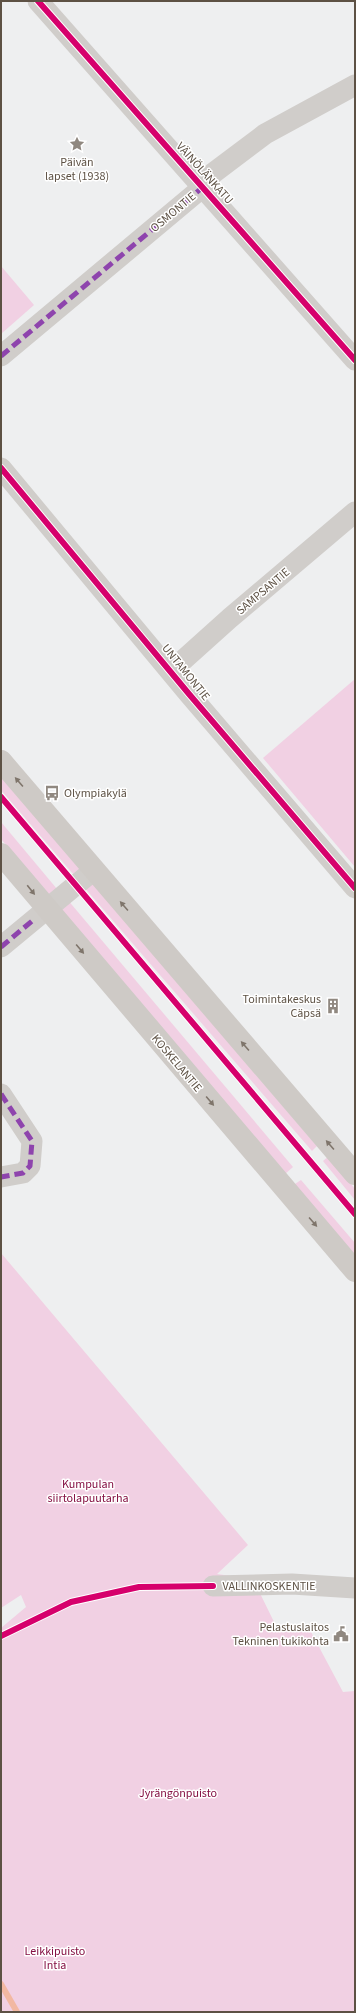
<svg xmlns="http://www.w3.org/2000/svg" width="356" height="2013" font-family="'Source Sans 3',sans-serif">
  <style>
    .green { fill: #f1d0e3 }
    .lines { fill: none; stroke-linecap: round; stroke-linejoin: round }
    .stream { stroke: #f2b8a2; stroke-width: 6 }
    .minor { stroke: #d0cdca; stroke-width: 21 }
    .major { stroke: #cecac6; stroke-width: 22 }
    .quiet { stroke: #8e44ad; stroke-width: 5; stroke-dasharray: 10 5; stroke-linecap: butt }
    .cycleway-casing { stroke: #fff; stroke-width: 8 }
    .cycleway { stroke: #d6006c; stroke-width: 6 }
    .oneway { fill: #7f756b }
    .labels { text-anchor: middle; stroke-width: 3; stroke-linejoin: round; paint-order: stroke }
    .poi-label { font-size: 12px; fill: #5d5144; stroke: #fff; text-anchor: end }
    .street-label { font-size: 12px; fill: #5d5144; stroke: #fff }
    .park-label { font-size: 12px; fill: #840f42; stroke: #fff }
  </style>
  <rect width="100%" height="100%" fill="#eeeff0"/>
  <g class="green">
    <path d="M1,266L34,305L1,334Z"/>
    <path d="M355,679V867L263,758Z"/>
    <path d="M1,775L81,869L74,875L1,790Z"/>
    <path d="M1,822L57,889L49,895L1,839Z"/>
    <path d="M90,880L317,1146L312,1151L83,886Z"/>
    <path d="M67,899L293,1167L285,1174L58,907Z"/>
    <path d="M329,1156L355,1189V1200L323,1161Z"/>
    <path d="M301,1180L355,1243V1257L292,1186Z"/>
    <path d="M1,1253L248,1545L217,1574L253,1579L275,1624L310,1630L343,1692L355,1691V2012H1V1628L26,1607L21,1595L1,1608Z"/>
  </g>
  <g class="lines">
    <path class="stream" d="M1,1984L17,2012"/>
    <g class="minor">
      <path d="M38,1L355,360"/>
      <path d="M1,356L203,187L212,174L265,134L355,85"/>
      <path d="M1,468L189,694L355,888"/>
      <path d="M171,671L230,618L355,512"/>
      <path d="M1,947L94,870"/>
      <path d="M1,1094L32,1141L30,1166L23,1173L1,1177"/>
      <path d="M213,1586L292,1584L355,1588"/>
    </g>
    <g class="major">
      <path d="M1,761L355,1174"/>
      <path d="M1,854L355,1271"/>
    </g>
    <g class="quiet">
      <path d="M1,356L203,187"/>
      <path d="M1,947L32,921"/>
      <path d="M1,1094L32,1141L30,1166L23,1173L1,1177"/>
    </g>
    <g class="cycleway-casing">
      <g id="cycleway">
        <path d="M38,1L355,360"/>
        <path d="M1,468L189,694L355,888"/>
        <path d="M1,797L355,1214"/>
        <path d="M1,1636L71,1602L139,1587L213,1586"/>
      </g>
    </g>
    <use href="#cycleway" class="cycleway"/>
  </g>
  <defs><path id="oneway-solid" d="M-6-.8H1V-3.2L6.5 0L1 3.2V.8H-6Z"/></defs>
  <g class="oneway">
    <use href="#oneway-solid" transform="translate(19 782) rotate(-131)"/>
    <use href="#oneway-solid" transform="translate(31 890) rotate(51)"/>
    <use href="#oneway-solid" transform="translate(124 906) rotate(-131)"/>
    <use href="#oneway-solid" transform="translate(80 949) rotate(50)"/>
    <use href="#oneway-solid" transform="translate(245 1046) rotate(-131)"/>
    <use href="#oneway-solid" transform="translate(210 1101) rotate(50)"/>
    <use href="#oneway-solid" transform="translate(330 1145) rotate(-131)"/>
    <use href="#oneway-solid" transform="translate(313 1222) rotate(49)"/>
  </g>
  <defs>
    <g id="sight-bare" transform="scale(1.2)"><path d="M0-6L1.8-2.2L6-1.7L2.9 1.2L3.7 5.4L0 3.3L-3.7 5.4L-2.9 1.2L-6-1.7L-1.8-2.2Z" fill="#908880" stroke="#fff" stroke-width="2.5" paint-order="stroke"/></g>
    <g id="bus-bare" transform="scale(1.2)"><path d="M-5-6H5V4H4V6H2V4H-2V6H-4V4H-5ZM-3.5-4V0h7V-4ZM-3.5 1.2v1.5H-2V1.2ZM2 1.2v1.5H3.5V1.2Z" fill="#908880" stroke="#fff" stroke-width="2.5" paint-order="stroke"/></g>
    <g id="building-bare" transform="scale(1.2)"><path d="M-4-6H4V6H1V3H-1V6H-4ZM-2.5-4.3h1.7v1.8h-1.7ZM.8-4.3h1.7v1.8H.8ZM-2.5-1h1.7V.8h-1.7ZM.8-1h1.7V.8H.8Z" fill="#908880" stroke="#fff" stroke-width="2.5" paint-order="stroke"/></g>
    <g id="civic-bare" transform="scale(1.2)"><path d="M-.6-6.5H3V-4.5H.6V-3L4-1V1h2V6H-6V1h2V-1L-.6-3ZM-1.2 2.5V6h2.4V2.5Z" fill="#908880" stroke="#fff" stroke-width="2.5" paint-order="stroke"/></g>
  </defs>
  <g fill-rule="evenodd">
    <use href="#sight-bare" x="77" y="144"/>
    <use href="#bus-bare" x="52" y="793"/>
    <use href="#building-bare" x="333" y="1006"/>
    <use href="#civic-bare" x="341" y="1634"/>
  </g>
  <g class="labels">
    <g class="poi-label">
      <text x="77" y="166" text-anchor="middle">Päivän<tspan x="77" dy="14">lapset (1938)</tspan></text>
      <text x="64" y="797" text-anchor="start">Olympiakylä</text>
      <text x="321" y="1003">Toimintakeskus<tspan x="321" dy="14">Cäpsä</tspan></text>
      <text x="329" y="1631">Pelastuslaitos<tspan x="329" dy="14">Tekninen tukikohta</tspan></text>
    </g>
    <g class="street-label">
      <text transform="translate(205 173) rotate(48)" y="4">VÄINÖLÄNKATU</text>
      <text transform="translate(173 212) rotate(-40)" y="4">OSMONTIE</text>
      <text transform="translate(263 591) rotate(-40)" y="4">SAMPSANTIE</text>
      <text transform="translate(186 672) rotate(51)" y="4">UNTAMONTIE</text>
      <text transform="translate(177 1063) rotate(50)" y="4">KOSKELANTIE</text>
      <text x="269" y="1590">VALLINKOSKENTIE</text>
    </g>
    <g class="park-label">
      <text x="88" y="1488">Kumpulan<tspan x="88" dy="14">siirtolapuutarha</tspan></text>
      <text x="178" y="1797">Jyrängönpuisto</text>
      <text x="55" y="1955">Leikkipuisto<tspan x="55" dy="14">Intia</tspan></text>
    </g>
  </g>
  <rect width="356" height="2013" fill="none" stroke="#5d5144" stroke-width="4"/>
</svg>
